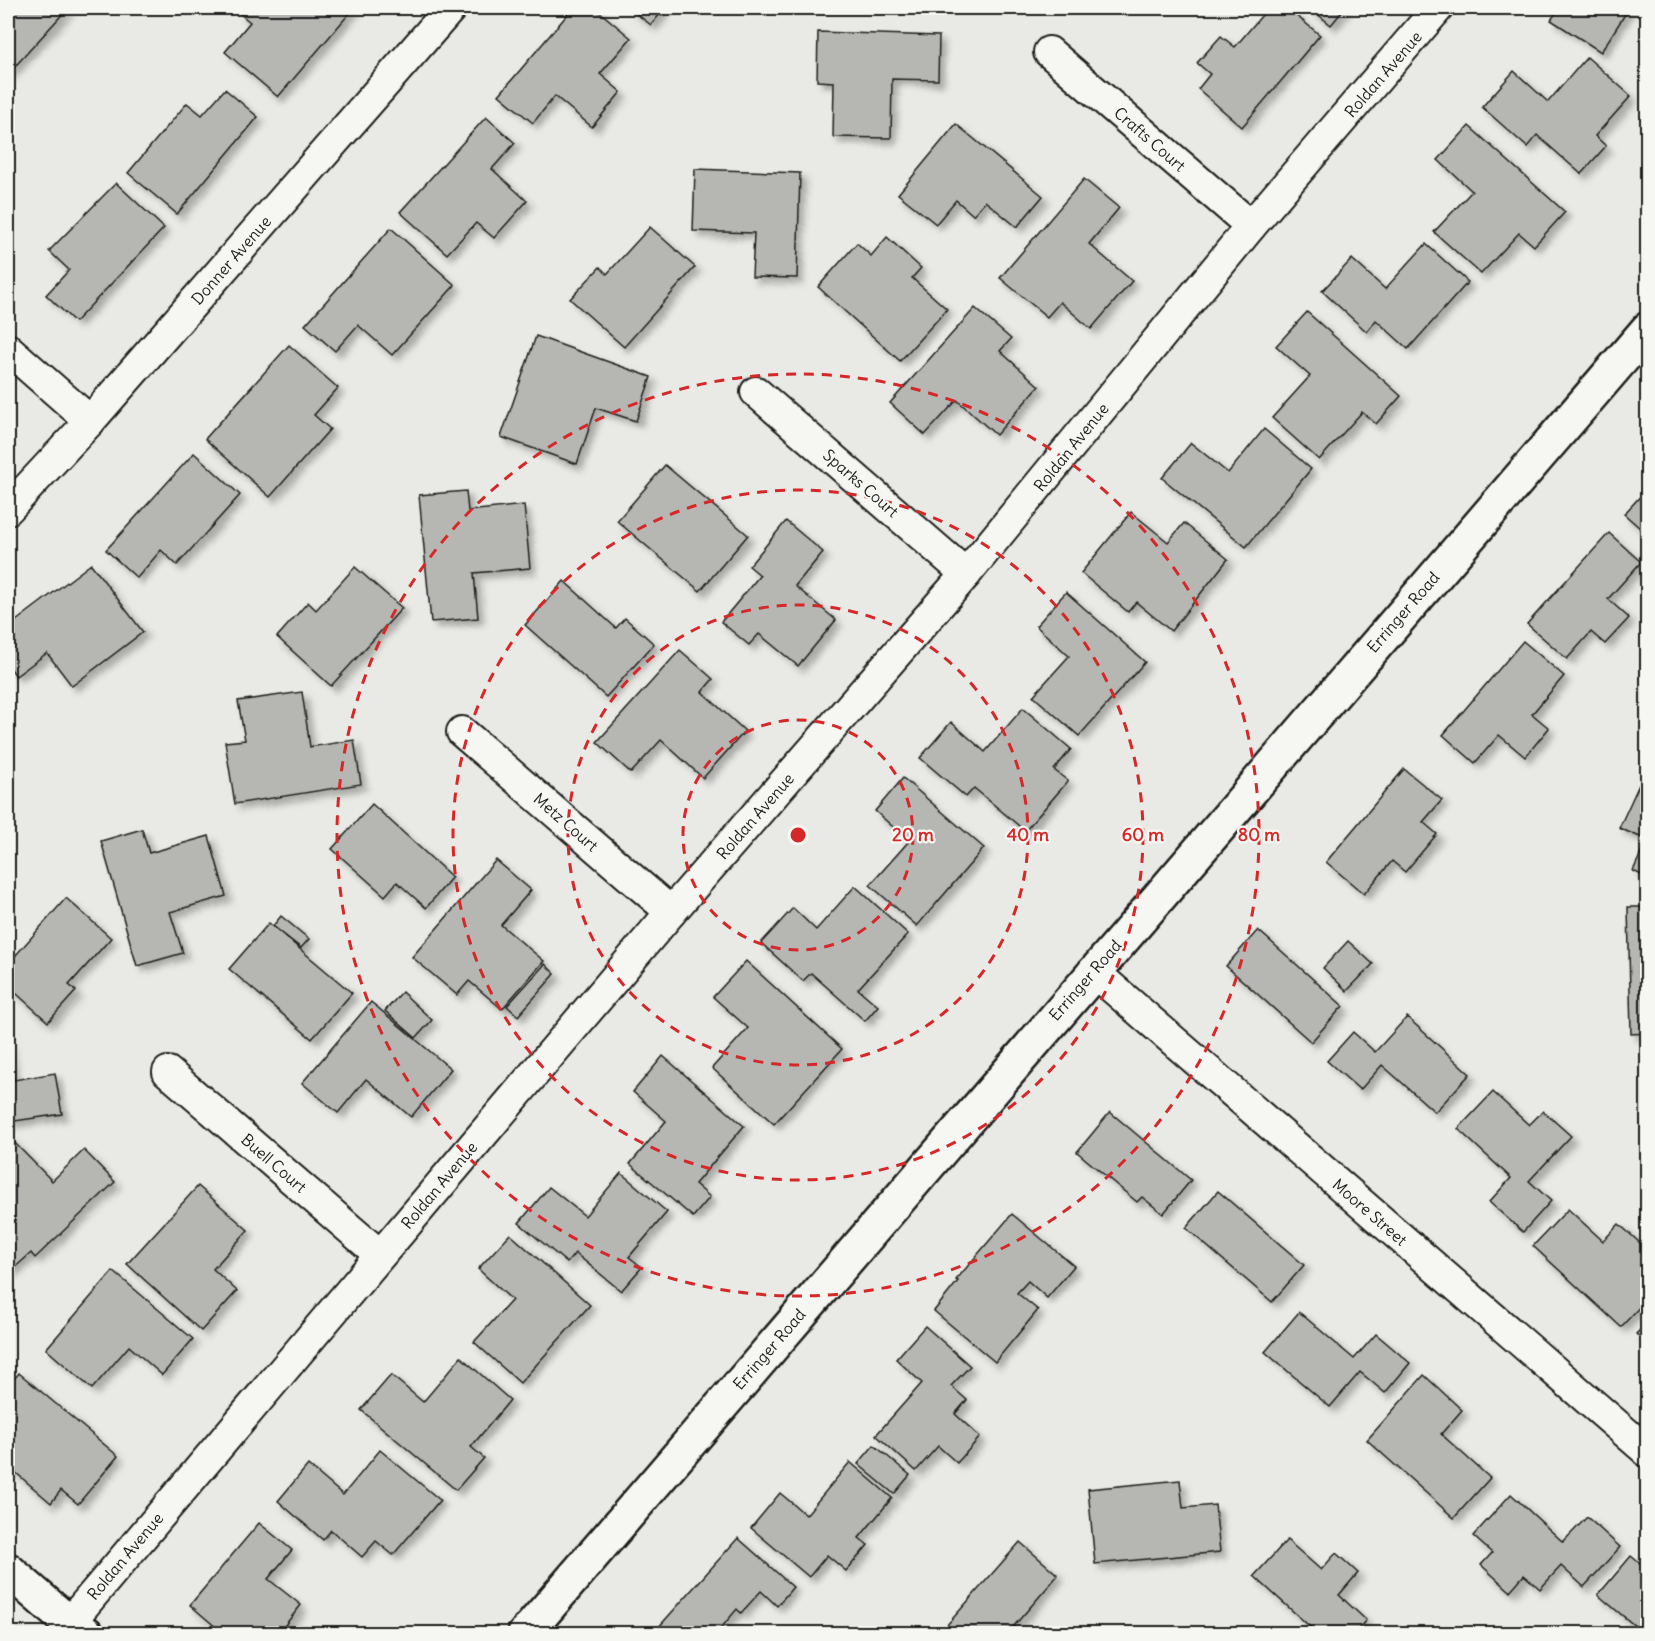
<svg xmlns="http://www.w3.org/2000/svg" width="1655" height="1641" font-family="Delius,sans-serif">
  <style>
    .building { fill: #b6b6b3; stroke: #1c1c1c; stroke-width: 1.5; filter: url(#shadow) }
    .lines { fill: none; stroke-linecap: round; stroke-linejoin: round }
    .street-casing { stroke: #1c1c1c; stroke-width: 34 }
    .secondary-casing { stroke: #1c1c1c; stroke-width: 38 }
    .street { stroke: #f6f6f2; stroke-width: 30 }
    .secondary { stroke: #f6f6f2; stroke-width: 33 }
    .ring { fill: none; stroke: #d62828; stroke-width: 3; stroke-dasharray: 10 8 }
    .labels { text-anchor: middle; stroke-width: 4.5; stroke-linejoin: round; paint-order: stroke }
    .street-label { font-size: 16px; fill: #1c1c1c; stroke: #f6f6f2 }
    .centre { fill: #d62828; stroke: #f6f6f2; stroke-width: 3 }
    .ring-label { font-size: 18px; text-anchor: middle; font-weight: bold; fill: #d62828; stroke: #f6f6f2; stroke-width: 4.5; stroke-linejoin: round; paint-order: stroke }
  </style>
  <defs>
    <filter id="shadow"><feDropShadow dx="5.5" dy="5.5" stdDeviation="3" flood-color="#0004"/></filter>
  </defs>
  <rect width="100%" height="100%" fill="#e9e9e5"/>
  <filter id="ink" filterUnits="userSpaceOnUse"><feTurbulence type="fractalNoise" baseFrequency=".0167" numOctaves="2"/><feDisplacementMap in="SourceGraphic" scale="12" xChannelSelector="R" yChannelSelector="G"/><feConvolveMatrix kernelMatrix="1 2 1 2 8 2 1 2 1" color-interpolation-filters="sRGB"/></filter>
  <g filter="url(#ink)">
    <g class="building">
      <path d="M8,8H68L8,74Z"/>
      <path d="M244,8H354L278,97L225,52L250,22L239,13Z"/>
      <path d="M573,8H595L631,38L600,74L621,92L592,127L555,96L533,123L499,95Z"/>
      <path d="M629,8H665L651,25Z"/>
      <path d="M1268,8H1287L1320,35L1242,127L1198,89L1210,74L1197,63L1221,36L1235,47Z"/>
      <path d="M1310,8H1345L1331,25Z"/>
      <path d="M1559,8H1629L1601,52L1551,20Z"/>
      <path d="M818,32L939,36L938,80L892,79L891,138L833,137L834,82L817,81Z"/>
      <path d="M1587,57L1631,96L1595,136L1606,146L1581,174L1537,135L1527,147L1482,107L1514,71L1548,102Z"/>
      <path d="M225,89L258,117L177,214L128,173L187,103L202,115Z"/>
      <path d="M486,117L515,143L492,169L527,201L494,238L476,223L447,254L400,212Z"/>
      <path d="M956,124L1043,196L1017,227L985,201L973,215L956,200L936,224L898,194Z"/>
      <path d="M1469,126L1565,212L1534,246L1519,233L1481,274L1434,232L1472,191L1438,160Z"/>
      <path d="M695,169L800,173L797,278L752,277L754,233L693,231Z"/>
      <path d="M1084,179L1119,208L1089,244L1132,281L1091,329L1060,302L1047,317L1000,278Z"/>
      <path d="M116,183L164,228L75,322L46,295L69,270L49,251Z"/>
      <path d="M650,227L695,267L624,347L570,299L600,267L607,274Z"/>
      <path d="M391,228L455,285L392,355L358,325L335,351L305,325Z"/>
      <path d="M887,237L921,268L912,278L947,309L900,361L818,287L857,243L871,256Z"/>
      <path d="M1426,244L1468,282L1408,349L1376,320L1367,332L1322,291L1352,259L1385,289Z"/>
      <path d="M975,308L1011,339L1000,351L1039,386L996,435L957,400L925,435L890,403Z"/>
      <path d="M1307,312L1401,396L1376,424L1362,412L1319,460L1272,418L1310,376L1276,346Z"/>
      <path d="M536,336L651,377L636,421L596,408L577,464L501,437Z"/>
      <path d="M289,345L338,388L314,415L330,429L270,497L205,439Z"/>
      <path d="M1264,429L1311,469L1246,547L1162,478L1191,443L1228,473Z"/>
      <path d="M194,453L240,495L177,565L161,550L137,578L106,550Z"/>
      <path d="M665,465L748,535L700,591L617,521Z"/>
      <path d="M1648,488V535L1624,514Z"/>
      <path d="M466,491L468,511L524,505L530,568L474,573L478,618L431,622L419,495Z"/>
      <path d="M1131,512L1168,542L1184,523L1228,559L1171,631L1136,602L1128,612L1081,573Z"/>
      <path d="M786,521L823,552L795,586L836,620L798,666L759,634L749,645L721,622L760,575L749,566Z"/>
      <path d="M1609,533L1641,562L1608,599L1629,618L1605,644L1591,632L1567,659L1527,624Z"/>
      <path d="M91,564L143,632L72,686L47,653L16,676L8,665V627Z"/>
      <path d="M355,567L402,608L331,686L277,637L308,602L316,610Z"/>
      <path d="M564,581L616,628L625,618L654,644L606,697L525,625Z"/>
      <path d="M1066,592L1145,662L1079,736L1033,696L1069,656L1036,626Z"/>
      <path d="M1523,641L1564,676L1532,714L1549,728L1525,757L1499,735L1475,763L1443,735Z"/>
      <path d="M680,650L713,679L702,692L745,731L703,778L661,740L631,773L597,742Z"/>
      <path d="M302,692L310,747L354,740L361,784L235,804L225,742L245,740L238,701Z"/>
      <path d="M1023,708L1071,749L1054,770L1068,781L1025,831L974,788L966,797L920,758L951,722L985,752Z"/>
      <path d="M1648,765V878L1633,871L1647,840L1619,828Z"/>
      <path d="M1404,769L1442,800L1423,822L1437,834L1405,872L1392,861L1364,894L1326,862Z"/>
      <path d="M903,778L984,848L917,926L870,885L909,841L875,811Z"/>
      <path d="M372,804L452,877L426,908L397,882L385,896L332,849Z"/>
      <path d="M142,829L149,853L209,836L226,896L170,912L183,953L137,966L101,841Z"/>
      <path d="M496,860L531,890L501,925L544,961L502,1009L469,981L457,995L412,957Z"/>
      <path d="M855,886L908,934L858,989L878,1006L865,1021L811,973L803,981L761,943L793,908L816,930Z"/>
      <path d="M66,898L111,938L69,985L76,991L48,1022L8,986V964Z"/>
      <path d="M1628,907H1648V1033L1631,1034Z"/>
      <path d="M281,916L309,939L301,948L273,926Z"/>
      <path d="M269,923L352,993L312,1039L229,969Z"/>
      <path d="M1258,930L1343,1006L1311,1042L1226,966Z"/>
      <path d="M1348,941L1373,964L1347,991L1323,968Z"/>
      <path d="M746,961L842,1049L774,1124L712,1068L748,1028L713,997Z"/>
      <path d="M545,964L555,974L518,1016L507,1006Z"/>
      <path d="M402,992L432,1020L416,1038L385,1011Z"/>
      <path d="M371,1002L451,1069L411,1117L366,1079L338,1113L302,1083Z"/>
      <path d="M1407,1017L1470,1074L1435,1112L1382,1065L1360,1090L1327,1061L1353,1032L1375,1052Z"/>
      <path d="M8,1037L14,1080L55,1073L62,1114L8,1122Z"/>
      <path d="M663,1056L744,1126L695,1184L710,1197L693,1217L630,1164L666,1121L633,1092Z"/>
      <path d="M1493,1092L1529,1125L1543,1111L1571,1136L1529,1181L1551,1201L1523,1232L1489,1202L1511,1178L1458,1129Z"/>
      <path d="M1110,1112L1191,1180L1163,1214L1142,1197L1137,1202L1077,1152Z"/>
      <path d="M10,1138L52,1181L84,1150L115,1182L35,1258L31,1253L11,1271L8,1268V1233L10,1231L8,1229V1141Z"/>
      <path d="M621,1173L667,1212L629,1257L642,1267L621,1291L575,1253L567,1263L519,1223L549,1187L585,1216Z"/>
      <path d="M198,1186L248,1230L213,1269L237,1291L201,1331L127,1264Z"/>
      <path d="M1218,1191L1304,1265L1272,1302L1186,1228Z"/>
      <path d="M1568,1209L1603,1241L1619,1224L1648,1250V1298L1621,1327L1533,1246Z"/>
      <path d="M1012,1214L1074,1266L1047,1298L1028,1281L1017,1293L1038,1310L995,1362L934,1311L958,1281L956,1280Z"/>
      <path d="M510,1234L590,1305L520,1383L474,1342L512,1300L478,1269Z"/>
      <path d="M113,1271L193,1339L162,1375L129,1346L92,1389L46,1349Z"/>
      <path d="M1299,1312L1354,1359L1376,1334L1410,1363L1385,1393L1360,1372L1330,1407L1265,1352Z"/>
      <path d="M1648,1322V1344L1636,1334Z"/>
      <path d="M925,1326L970,1366L951,1386L967,1400L955,1414L980,1437L957,1463L938,1446L916,1471L876,1435L922,1383L896,1359Z"/>
      <path d="M461,1357L510,1400L471,1447L484,1458L456,1490L361,1410L391,1375L423,1402Z"/>
      <path d="M19,1373L118,1456L78,1504L61,1490L51,1503L8,1466V1386Z"/>
      <path d="M1424,1375L1462,1410L1441,1434L1490,1478L1454,1518L1367,1440Z"/>
      <path d="M874,1445L910,1475L894,1494L858,1464Z"/>
      <path d="M380,1450L440,1500L393,1555L376,1541L362,1557L331,1530L323,1540L278,1501L308,1465L343,1495Z"/>
      <path d="M850,1462L892,1498L859,1538L868,1545L846,1571L827,1555L809,1577L751,1528L780,1493L806,1515Z"/>
      <path d="M1180,1480L1183,1508L1215,1505L1220,1552L1095,1564L1088,1489Z"/>
      <path d="M1511,1494L1563,1542L1587,1517L1620,1547L1584,1587L1561,1566L1540,1589L1524,1575L1510,1591L1481,1565L1492,1553L1473,1536Z"/>
      <path d="M259,1523L292,1550L268,1579L301,1605L278,1634H224L190,1605Z"/>
      <path d="M738,1538L793,1587L777,1606L761,1591L741,1613L737,1609L716,1634H662L657,1629Z"/>
      <path d="M1287,1540L1321,1570L1336,1553L1358,1573L1339,1595L1366,1620L1354,1634H1318L1254,1576Z"/>
      <path d="M1020,1542L1058,1575L1007,1634H939Z"/>
      <path d="M1631,1556L1648,1570V1634H1631L1636,1627L1598,1595Z"/>
    </g>
    <g class="lines">
      <g class="street-casing">
        <g id="street">
          <path d="M1049,52L1251,226"/>
          <path d="M8,349L90,421"/>
          <path d="M756,392L966,574"/>
          <path d="M8,509L90,421L451,8"/>
          <path d="M462,732L671,912"/>
          <path d="M1093,971L1648,1452"/>
          <path d="M168,1072L380,1255"/>
          <path d="M69,1623L671,912L966,574L1251,226L1438,8"/>
        </g>
      </g>
      <g class="secondary-casing">
        <g id="secondary">
          <path d="M8,1570L69,1623L87,1634"/>
          <path d="M525,1634L1648,329"/>
        </g>
      </g>
      <use href="#street" class="street"/>
      <use href="#secondary" class="secondary"/>
    </g>
  </g>
  <g class="ring">
    <circle cx="798" cy="835" r="115"/>
    <circle cx="798" cy="835" r="230"/>
    <circle cx="798" cy="835" r="345"/>
    <circle cx="798" cy="835" r="461"/>
  </g>
  <g class="labels">
    <g class="street-label">
      <text transform="translate(1383 74) rotate(-49)" y="6">Roldan Avenue</text>
      <text transform="translate(1150 139) rotate(41)" y="6">Crafts Court</text>
      <text transform="translate(231 260) rotate(-49)" y="6">Donner Avenue</text>
      <text transform="translate(1071 447) rotate(-51)" y="6">Roldan Avenue</text>
      <text transform="translate(861 483) rotate(41)" y="6">Sparks Court</text>
      <text transform="translate(1403 612) rotate(-49)" y="6">Erringer Road</text>
      <text transform="translate(755 816) rotate(-49)" y="6">Roldan Avenue</text>
      <text transform="translate(566 822) rotate(41)" y="6">Metz Court</text>
      <text transform="translate(1085 980) rotate(-49)" y="6">Erringer Road</text>
      <text transform="translate(274 1163) rotate(41)" y="6">Buell Court</text>
      <text transform="translate(439 1185) rotate(-50)" y="6">Roldan Avenue</text>
      <text transform="translate(1370 1212) rotate(41)" y="6">Moore Street</text>
      <text transform="translate(769 1349) rotate(-49)" y="6">Erringer Road</text>
      <text transform="translate(125 1556) rotate(-50)" y="6">Roldan Avenue</text>
    </g>
  </g>
  <circle cx="798" cy="835" r="9" class="centre"/>
  <g class="ring-label">
    <text x="913" y="841">20 m</text>
    <text x="1028" y="841">40 m</text>
    <text x="1143" y="841">60 m</text>
    <text x="1259" y="841">80 m</text>
  </g>
  <rect width="1655" height="1641" fill="none" stroke="#f6f6f2" stroke-width="30"/>
  <rect x="15" y="15" width="1625" height="1611" fill="none" stroke="#1c1c1c" stroke-width="2" filter="url(#ink)"/>
</svg>
